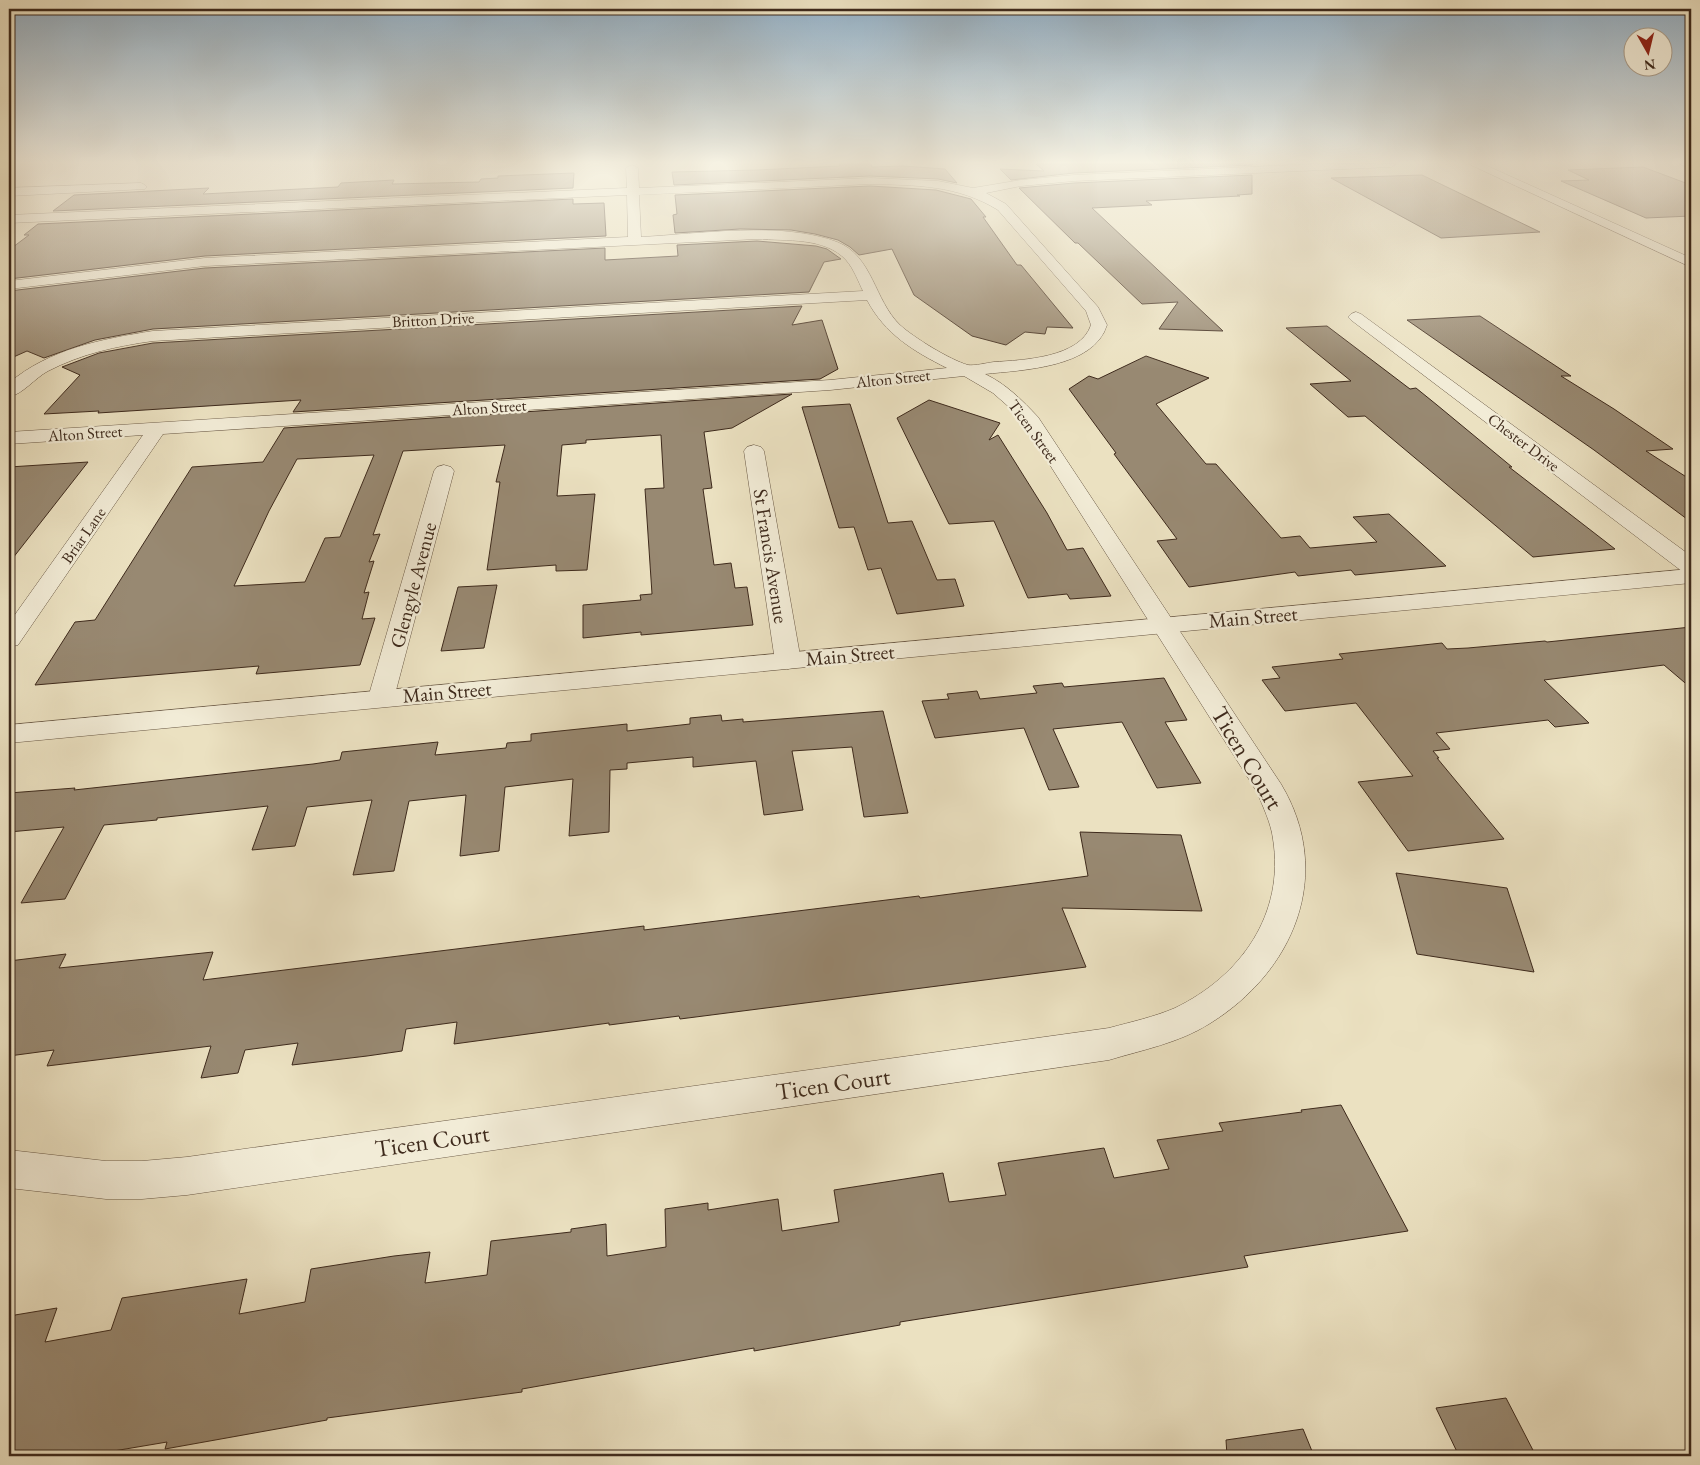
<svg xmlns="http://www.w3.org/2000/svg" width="1700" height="1465" font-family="'EB Garamond',serif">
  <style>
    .building { fill: #988972; stroke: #3e2a1c; fill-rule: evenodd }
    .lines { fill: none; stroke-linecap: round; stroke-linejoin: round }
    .minor-casing { stroke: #695845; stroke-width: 1 }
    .tertiary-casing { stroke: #695845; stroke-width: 1 }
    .minor { fill: #f2ecd7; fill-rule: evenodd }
    .tertiary { fill: #f2ecd7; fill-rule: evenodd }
    .labels { text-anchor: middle; stroke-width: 4.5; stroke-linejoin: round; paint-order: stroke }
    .far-street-label { font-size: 16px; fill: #3e2a1c; stroke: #f2ecd7 }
    .street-label { font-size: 20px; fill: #3e2a1c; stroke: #f2ecd7 }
    .near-street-label { font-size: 24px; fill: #3e2a1c; stroke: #f2ecd7 }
  </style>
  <rect width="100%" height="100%" fill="#ebe1c1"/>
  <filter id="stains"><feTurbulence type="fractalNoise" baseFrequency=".004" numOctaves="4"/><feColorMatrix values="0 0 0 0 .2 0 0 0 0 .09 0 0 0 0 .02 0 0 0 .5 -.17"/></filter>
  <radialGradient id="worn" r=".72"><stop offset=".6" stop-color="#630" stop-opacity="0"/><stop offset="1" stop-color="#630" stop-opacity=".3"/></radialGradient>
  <g class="building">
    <path d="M839,164H871L872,167L903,166L945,169L957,183L938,179L870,176L674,185L672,172L757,170L840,166Z"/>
    <path d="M1036,164H1252V165L1074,173L1011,180L1000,169L1044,171Z"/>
    <path d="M1643,167L1691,185V216L1646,218L1561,181L1589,180L1568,170Z"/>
    <path d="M574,173L573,188L53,211L74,195L209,188L203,194L338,187L341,183L394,180L392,184L479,182L481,179L498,178V176Z"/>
    <path d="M1252,175V194L1237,195L1240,196L1146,201L1152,205L1092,208L1223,331L1159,329L1178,302L1142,304L1078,243H1075L1019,188L1074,183Z"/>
    <path d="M1422,175L1540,232L1441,238L1331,178Z"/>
    <path d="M870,186L936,190L971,199L986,217H983L1017,265H1021L1073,328L1047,327L1045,334L1025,332L1006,345L972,336L914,295L892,249L859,255L850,247L838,240L815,234L791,230L740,229L675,233L673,215L677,214L675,195Z"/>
    <path d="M573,199V204L604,203L606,236L205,256L9,279V250L29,235H24L38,224Z"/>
    <path d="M757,241L816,246L827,249L841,259L824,262L809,292L153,329L95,340L44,358L27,351L9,359V291L205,268L605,248V260L678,256L677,245Z"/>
    <path d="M802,306L792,325L822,320L838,369L820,379L293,412L301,400L98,413L99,411L44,414L80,375L62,367L99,353L153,343Z"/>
    <path d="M1480,316L1571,376H1561L1614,409L1673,449L1646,451L1691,480V522L1594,450L1407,320Z"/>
    <path d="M1327,326L1410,389L1416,388L1437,405L1512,467H1509L1615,549L1533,557L1365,416L1348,417L1310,384L1351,381L1286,328Z"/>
    <path d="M1146,356L1209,378L1156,404L1206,464H1216L1281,538L1300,536L1310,548L1377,542L1353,517L1389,514L1446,566L1355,575L1351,570L1298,576L1295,572L1189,587L1157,541L1177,539L1114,454L1116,453L1069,389L1089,376L1098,379Z"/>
    <path d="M792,394L732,428L704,432L712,488L703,489L714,565L731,563L735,588L747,587L753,625L641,635V632L583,638V605L641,600L640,595L652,594L645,489L664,488L661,435L586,440V443L562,445L557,496L595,494L587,570L556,571V565L487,570L500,482H496L505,445L403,451L373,535L380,534L369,562L374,561L364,593L369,592L362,619L375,618L360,665L256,674L259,666L35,685L75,622L95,620L192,467L263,462L284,428ZM374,455L340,537L325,538L305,582L234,586L269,511L297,459Z"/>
    <path d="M929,400L1000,423L989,440L998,435L1047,513L1067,550L1083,548L1111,596L1070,599L1067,594L1028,598L994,521L949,524L897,418Z"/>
    <path d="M850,404L888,523L912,521L937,580L955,579L964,606L897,614L881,568L868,570L854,527L839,528L802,407Z"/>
    <path d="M88,462L70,485L9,563V467Z"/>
    <path d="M497,585L484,648L441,651L458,587Z"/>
    <path d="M1691,627V688L1664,665L1544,680L1589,723L1555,727L1548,720L1436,733L1450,749L1433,751L1439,758H1437L1504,839L1408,851L1358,782L1413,776L1356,703L1285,711L1262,680L1280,678L1272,667L1343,659L1339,654L1442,643L1447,649L1468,648L1545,641L1547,642Z"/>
    <path d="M1164,678L1187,720L1165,722L1201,783L1157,788L1122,722L1053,729L1079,787L1049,790L1024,728L935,738L922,701L949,699L947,694L977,691L980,699L1037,693L1033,686L1062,683L1064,687Z"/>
    <path d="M883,711L908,813L864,817L852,747L792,751L803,810L764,815L756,761L693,767V757L627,763V769L610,770L609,832L569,836L573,779L505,787L499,851L460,856L466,795L409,801L394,871L353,875L372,800L307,807L295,846L252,850L268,806L157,818V820L104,825L65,899L21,903L64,827L9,832V793L75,788L74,790L313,764L340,760L342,752L438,742L435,755L506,748L507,743L531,741V734L627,724V731L690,724V718L721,715L722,721L743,719V722Z"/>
    <path d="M1080,832L1181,835L1202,911L1062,908L1086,967L680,1019L679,1016L609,1025V1023L454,1044L457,1022L406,1029L402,1051L367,1056L292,1065L298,1043L245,1050L238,1073L201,1078L211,1046L47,1066L54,1050L9,1056V961L66,954L59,968L213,952L203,980L644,926V930L919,896L920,898L1088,876Z"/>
    <path d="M1396,873L1507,888L1534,972L1417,954Z"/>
    <path d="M1341,1105L1408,1231L1244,1256L1248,1267L900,1322V1325L754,1351V1348L522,1389V1392L327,1418V1420L165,1449L167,1442L84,1456H9V1330L15,1315L57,1308L45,1342L111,1330L122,1298L247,1279L239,1314L305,1302L311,1269L394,1256L430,1252L425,1283L487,1275L491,1241L571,1232V1229L606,1224L607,1256L666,1247L665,1209L708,1203V1210L778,1199L782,1231L839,1222L834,1190L943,1173L949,1202L1006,1195L998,1163L1104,1148L1114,1178L1169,1169L1157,1140L1223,1131L1219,1123L1302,1112L1301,1110Z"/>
    <path d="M1506,1398L1536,1456H1459L1436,1408Z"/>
    <path d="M1303,1429L1314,1456H1227L1226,1440Z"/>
  </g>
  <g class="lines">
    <g class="minor-casing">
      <g id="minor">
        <path d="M1313,164H1396L1391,167L1074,181L1021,186L986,193L1006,204L1098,307L1107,325C1094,368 1022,370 985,374C1006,384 1022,400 1038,417L1281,784C1335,874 1294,972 1209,1024C1179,1043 1142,1050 1109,1060L187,1195L142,1199H106L9,1188V1150L106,1161H142L187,1157L1109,1028C1131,1022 1154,1017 1175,1008C1241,976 1285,914 1273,839C1271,823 1263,807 1257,792L1024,424L1009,407L993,393L964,376L830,390L163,434L18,645L9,647V623L143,435L9,444V432L830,380L947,368C913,351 885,334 867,300L153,341C116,346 81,354 48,371C35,378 23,394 9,397V383C49,349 102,339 153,331L863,291C858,281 854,269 846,260C825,237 786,241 757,239L205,266L9,289V281L205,258L628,237L627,195L9,223V215L627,188L626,168L632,165L638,168L639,188L870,178L938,181L973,188L1021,180L1074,175ZM870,184C915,185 958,185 998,210L1086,311L1091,325C1080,358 1023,360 994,362C986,363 975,366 968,365C950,360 913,337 900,325C874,300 873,256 837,242C782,221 699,234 641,237L639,195Z"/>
        <path d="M1469,164H1483L1691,258V267Z"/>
        <path d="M1680,164H1691V169Z"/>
        <path d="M141,183L145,185L147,187L145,189L9,196V188Z"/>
        <path d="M1356,312L1361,314L1691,556V574L1683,572L1351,320L1348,317L1351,314Z"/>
        <path d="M754,445L761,447L764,451L801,661L797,666L788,669L779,666L775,661L744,451L747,447Z"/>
        <path d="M444,465L451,467L454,471L394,698L390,704L381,706L372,704L368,698L434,471L437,467Z"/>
      </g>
    </g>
    <g class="tertiary-casing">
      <path id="tertiary" d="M1691,569V583L9,743V725Z"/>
    </g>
    <use href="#minor" class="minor"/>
    <use href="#tertiary" class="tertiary"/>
  </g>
  <linearGradient id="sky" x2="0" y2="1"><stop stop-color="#91adc2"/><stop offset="0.44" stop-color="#f6f2e3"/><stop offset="1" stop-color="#f6f2e3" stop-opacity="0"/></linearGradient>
  <rect width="1700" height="369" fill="url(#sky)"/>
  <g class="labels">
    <g class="far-street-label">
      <text transform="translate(433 319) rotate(-3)" y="6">Britton Drive</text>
      <text transform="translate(893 378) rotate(-6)" y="6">Alton Street</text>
      <text transform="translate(489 407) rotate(-4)" y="6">Alton Street</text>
      <text transform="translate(1034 431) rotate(54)" y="6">Ticen Street</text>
      <text transform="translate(85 433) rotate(-4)" y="6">Alton Street</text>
      <text transform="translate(1524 442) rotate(37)" y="6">Chester Drive</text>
      <text transform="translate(83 535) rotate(-55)" y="6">Briar Lane</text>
    </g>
    <g class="street-label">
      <text transform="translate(771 556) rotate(81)" y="7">St Francis Avenue</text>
      <text transform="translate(413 585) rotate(-75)" y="7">Glengyle Avenue</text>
      <text transform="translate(1253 617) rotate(-5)" y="7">Main Street</text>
      <text transform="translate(850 655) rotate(-5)" y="7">Main Street</text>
      <text transform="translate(447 692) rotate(-5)" y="7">Main Street</text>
    </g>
    <g class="near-street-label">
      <text transform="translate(1247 758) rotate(59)" y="8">Ticen Court</text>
      <text transform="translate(833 1084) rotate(-8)" y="8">Ticen Court</text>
      <text transform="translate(432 1141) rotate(-8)" y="8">Ticen Court</text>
    </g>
  </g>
  <rect width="1700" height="1465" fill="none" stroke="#ebe1c1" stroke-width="30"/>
  <rect x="10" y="10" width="1680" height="1445" fill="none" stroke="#3e2a1c" stroke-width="2.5"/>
  <rect x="15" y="15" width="1670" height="1435" fill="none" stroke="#3e2a1c"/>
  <g transform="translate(1648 52) rotate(172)"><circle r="24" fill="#f2ecd7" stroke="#aa9e8c"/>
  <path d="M0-4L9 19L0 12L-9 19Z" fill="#8f2418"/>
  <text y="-8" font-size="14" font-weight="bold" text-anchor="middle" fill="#3e2a1c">N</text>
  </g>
  <rect width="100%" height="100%" filter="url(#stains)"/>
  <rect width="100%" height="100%" fill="url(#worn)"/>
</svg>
